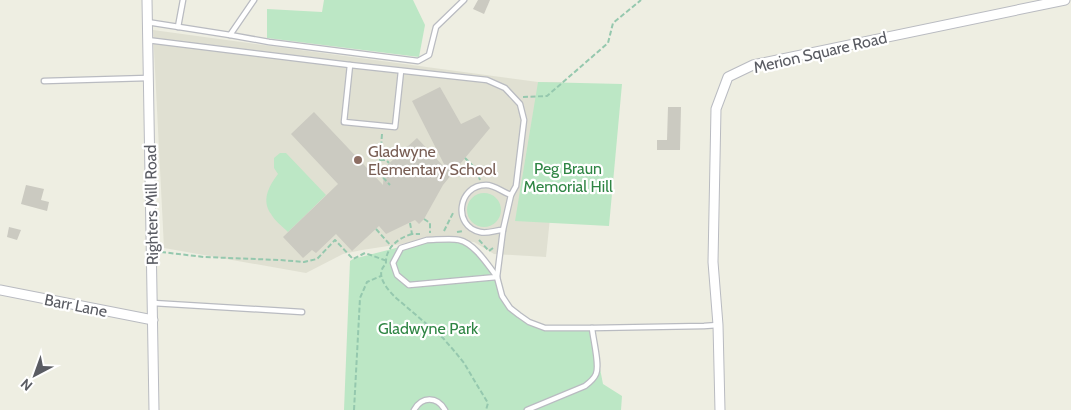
<svg xmlns="http://www.w3.org/2000/svg" width="1071" height="410" font-family="Cabin,sans-serif">
  <style>
    .education { fill: #e0e0d2 }
    .green { fill: #bce7c5 }
    .building { fill: #cbcac1 }
    .lines { fill: none; stroke-linecap: round; stroke-linejoin: round }
    .service-casing { stroke: #b9bbc1; stroke-width: 7 }
    .minor-casing { stroke: #b9bbc1; stroke-width: 11 }
    .path { stroke: #95c8ae; stroke-width: 2; stroke-dasharray: 5 2.5; stroke-linecap: butt }
    .service { stroke: #fff; stroke-width: 4.5 }
    .minor { stroke: #fff; stroke-width: 9 }
    .education-dot { fill: #8d6e63; stroke: #fff; stroke-width: 2 }
    .labels { text-anchor: middle; stroke-width: 4.5; stroke-linejoin: round; paint-order: stroke }
    .street-label { font-size: 16px; fill: #5a5c63; stroke: #fff }
    .education-label { font-size: 16px; fill: #785e54; stroke: #fff; text-anchor: start }
    .park-label { font-size: 16px; fill: #2f8544; stroke: #fff }
  </style>
  <rect width="100%" height="100%" fill="#eeeee2"/>
  <path class="education" d="M153,30L538,82H564L546,257L494,254L474,242L440,238L362,250L343,254L306,273L164,248Z"/>
  <g class="green">
    <path d="M324,0H413L425,25L419,57L267,38V9L322,12Z"/>
    <path d="M538,82L622,84L609,226L515,221Z"/>
    <path d="M280,153H286L326,195L288,232C282,226 275,221 271,214C261,200 269,186 278,174L274,168V158Z"/>
    <circle cx="484" cy="210" r="17"/>
    <path d="M427,240H459L469,245L497,277L502,296L519,315L545,328H592L603,384L622,396L621,410H344L350,261L353,259Z"/>
  </g>
  <g class="building">
    <path d="M478,0H490L484,14L473,9Z"/>
    <path d="M440,87L461,124L480,115L490,128L465,158L443,185L424,219L419,224L415,220L386,234L379,226L352,251L336,234L316,253L312,250L303,258L283,237L338,184L291,134L314,112L383,185L384,168L417,138L447,170L412,101Z"/>
    <path d="M668,107H681L680,150H657V140H667Z"/>
    <path d="M26,185L44,189L41,200L49,202L47,211L21,204Z"/>
    <path d="M9,227L21,230L17,240L7,237Z"/>
  </g>
  <g class="lines">
    <g class="service-casing">
      <g id="service">
        <path d="M254,0L230,35L269,42L418,61L429,55L436,27L464,0"/>
        <path d="M147,22L230,35"/>
        <path d="M178,27L183,0"/>
        <path d="M147,40L350,65L487,80L505,88L520,104L524,120L516,186L511,195L503,230L497,277L502,296L510,308L519,315L529,322L545,328H592L704,326L718,325"/>
        <path d="M350,65L344,122L395,127L401,71"/>
        <path d="M44,81L148,78"/>
        <path d="M503,230C495,230 488,234 480,232C452,226 458,185 486,185C495,185 502,192 511,195"/>
        <path d="M427,240C435,240 452,238 459,240C474,243 488,265 497,277L409,285L397,275L393,263L401,248Z"/>
        <path d="M153,303L302,312"/>
        <path d="M414,410C422,396 437,396 445,410"/>
        <path d="M527,410L585,386C589,383 594,379 596,374C600,365 593,339 592,328"/>
      </g>
    </g>
    <g class="minor-casing">
      <g id="minor">
        <path d="M147,0L154,410"/>
        <path d="M0,290L153,320"/>
        <path d="M720,410L718,325L713,262L716,109L728,77L753,65L1065,0"/>
      </g>
    </g>
    <g class="path">
      <path d="M523,97L547,96L608,43L613,23L641,0"/>
      <path d="M382,134L379,173L390,185"/>
      <path d="M465,158L476,169L480,180"/>
      <path d="M380,160H386L389,163"/>
      <path d="M424,219L430,223V233"/>
      <path d="M410,223L412,234H420"/>
      <path d="M376,229L392,247"/>
      <path d="M444,231L454,211"/>
      <path d="M457,232L463,231"/>
      <path d="M412,234C398,238 385,248 386,264C374,274 387,289 395,297L443,338L456,353L464,363L477,385L488,403L486,410"/>
      <path d="M479,240L489,251L493,248"/>
      <path d="M161,252L204,257L280,260L304,262L317,259L335,240L353,259L365,253L387,261"/>
      <path d="M354,410L360,298L367,282L381,276"/>
    </g>
    <use href="#service" class="service"/>
    <use href="#minor" class="minor"/>
  </g>
  <circle class="education-dot" cx="358" cy="160" r="5"/>
  <g class="labels">
    <g class="street-label">
      <text transform="translate(820 52) rotate(-13)" y="6">Merion Square Road</text>
      <text transform="translate(151 205) rotate(-91)" y="6">Righters Mill Road</text>
      <text transform="translate(76 305) rotate(11)" y="6">Barr Lane</text>
    </g>
    <g class="education-label">
      <text x="368" y="157">Gladwyne<tspan x="368" dy="18">Elementary School</tspan></text>
    </g>
    <g class="park-label">
      <text x="568" y="174">Peg Braun<tspan x="568" dy="18">Memorial Hill</tspan></text>
      <text x="428" y="334">Gladwyne Park</text>
    </g>
  </g>
  <g transform="translate(35 375) rotate(221)" stroke="#ffffff" stroke-width="4" paint-order="stroke">
  <path d="M0-4L9 19L0 12L-9 19Z" fill="#5a5c63"/>
  <text y="-8" font-size="14" font-weight="bold" text-anchor="middle" fill="#5a5c63">N</text>
  </g>
</svg>
